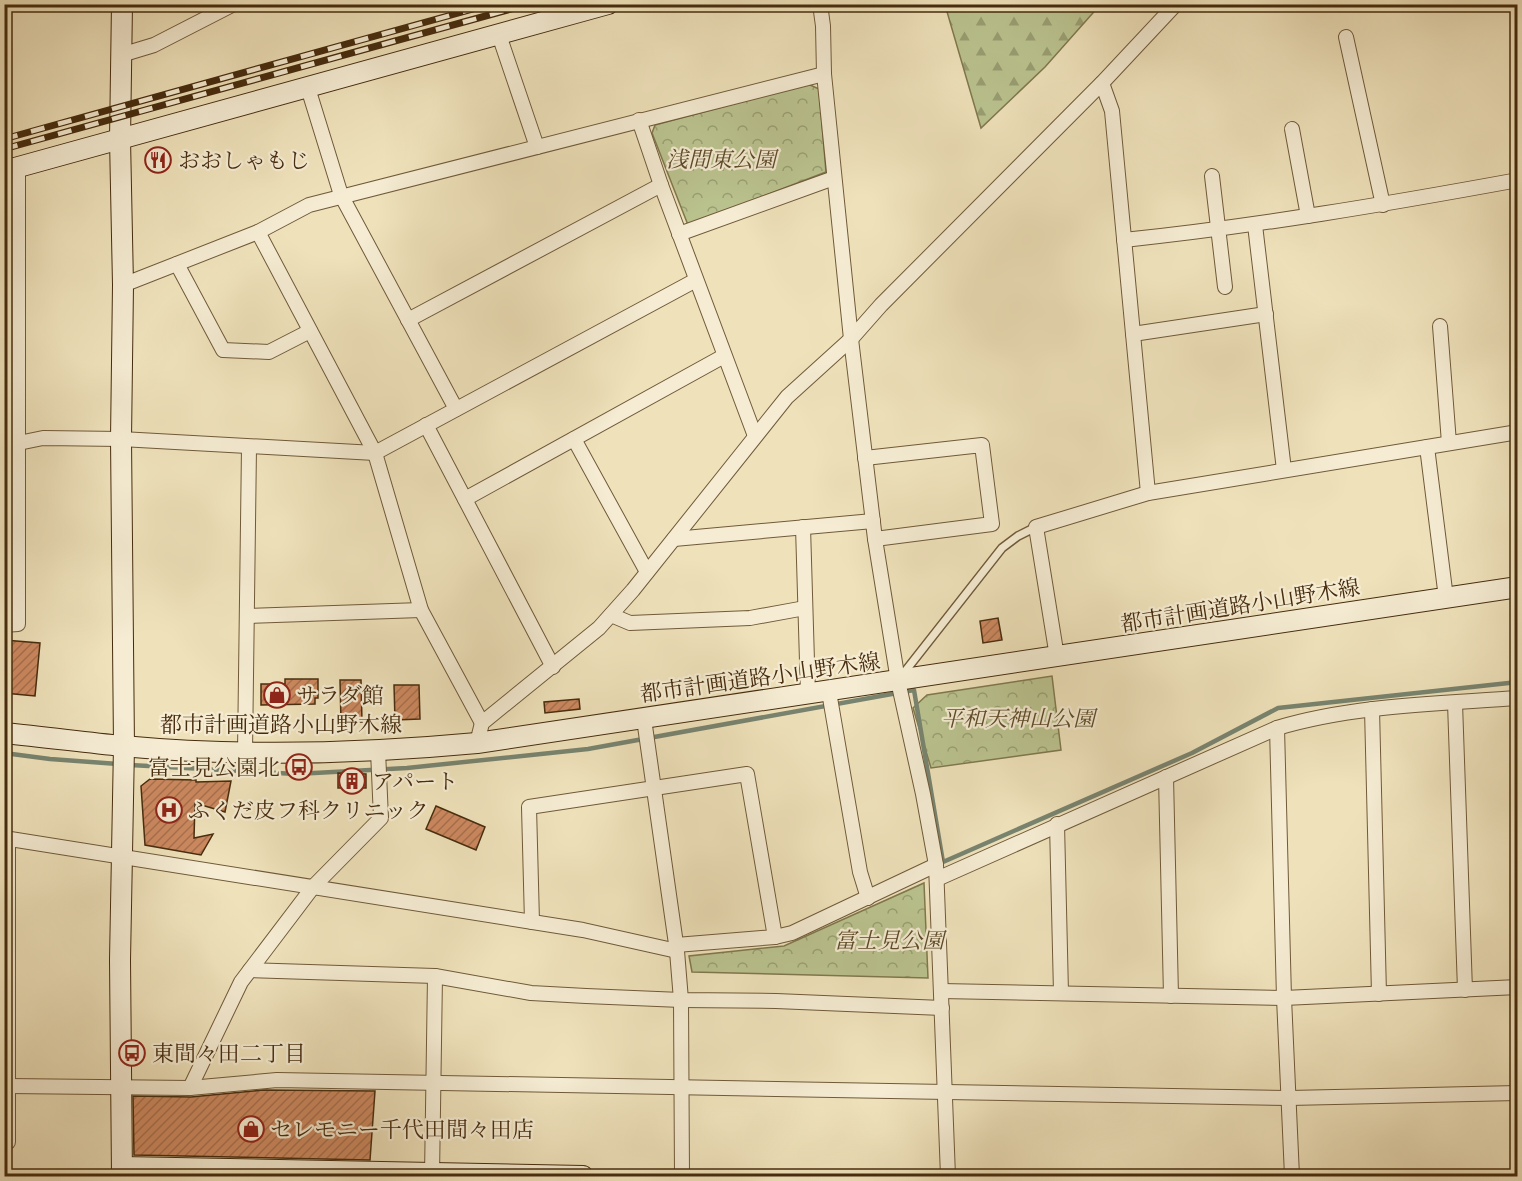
<svg xmlns="http://www.w3.org/2000/svg" width="1522" height="1181" font-family="Alegreya,'Noto Serif JP',serif">
  <style>
    .forest { fill: url(#forest-firs); stroke: #80784e; stroke-width: 1.5 }
    .park { fill: url(#park-crowns); stroke: #80784e; stroke-width: 1.5 }
    .lines { fill: none; stroke-linecap: round; stroke-linejoin: round }
    .stream { stroke: #788470; stroke-width: 4.5 }
    .building { fill: url(#building-hatch); stroke: #462c0e; stroke-width: 1.5 }
    .lane-casing { stroke: #705a39; stroke-width: 10 }
    .street-casing { stroke: #705a39; stroke-width: 16 }
    .secondary-casing { stroke: #462c0e; stroke-width: 22 }
    .lane { stroke: #f5ecd3; stroke-width: 7 }
    .street { stroke: #f5ecd3; stroke-width: 14 }
    .secondary { stroke: #f5ecd3; stroke-width: 20 }
    .rail-casing { stroke: #462c0e; stroke-width: 7 }
    .rail { stroke: #f5ecd3; stroke-width: 4.5; stroke-dasharray: 14; stroke-linecap: butt }
    .labels { text-anchor: middle; stroke-width: 4.5; stroke-linejoin: round; paint-order: stroke }
    .park-label { font-size: 22px; font-style: italic; fill: #5d4a28; stroke: #f5ecd3 }
    .poi-label { font-size: 22px; fill: #462c0e; stroke: #f5ecd3; text-anchor: start }
    .street-label { font-size: 22px; fill: #462c0e; stroke: #f5ecd3 }
  </style>
  <defs>
    <pattern id="forest-firs" width="22" height="20" patternUnits="userSpaceOnUse" patternTransform="scale(1.5)"><rect width="22" height="20" fill="#bac38f"/><path d="M5 1l3.5 6h-7zM16 11l3.5 6h-7z" fill="#999f73"/></pattern>
    <pattern id="park-crowns" width="20" height="18" patternUnits="userSpaceOnUse" patternTransform="scale(1.5)"><rect width="20" height="18" fill="#bac38f"/><path d="M2 6a3 3 0 1 1 6 0M12 15a3 3 0 1 1 6 0" fill="none" stroke="#999f73"/></pattern>
    <pattern id="building-hatch" width="6" height="6" patternUnits="userSpaceOnUse" patternTransform="scale(1.5)"><rect width="6" height="6" fill="#cd8960"/><path d="M-1 1l2-2M0 6l6-6M5 7l2-2" fill="none" stroke="#a8704e"/></pattern>
  </defs>
  <rect width="100%" height="100%" fill="#efe2bb"/>
  <filter id="stains"><feTurbulence type="fractalNoise" baseFrequency=".00333" numOctaves="4"/><feColorMatrix values="0 0 0 0 .2 0 0 0 0 .09 0 0 0 0 .02 0 0 0 .5 -.17"/></filter>
  <radialGradient id="worn" r=".72"><stop offset=".6" stop-color="#630" stop-opacity="0"/><stop offset="1" stop-color="#630" stop-opacity=".3"/></radialGradient>
  <path class="forest" d="M945,5V4L1100,5L1045,67L981,128Z"/>
  <g class="park">
    <path d="M808,84L819,89L826,172L688,225L652,133L655,125Z"/>
    <path d="M1052,676L1061,750L931,768L913,708L927,695Z"/>
    <path d="M924,883L928,978L692,972L689,956L784,946Z"/>
  </g>
  <g class="lines">
    <g class="stream">
      <path d="M4,753L50,759L118,764"/>
      <path d="M130,765L296,774L407,768L588,749L914,690L943,862L1192,753L1278,708L1518,682"/>
    </g>
  </g>
  <g class="building">
    <path d="M998,618L1002,640L983,643L980,621Z"/>
    <path d="M4,640L40,643L35,696L4,693Z"/>
    <path d="M285,679H318V698H315V704L261,705V684H285Z"/>
    <path d="M340,680H361L362,722H341Z"/>
    <path d="M394,685H419L420,719L395,720Z"/>
    <path d="M579,699L580,709L545,713L544,702Z"/>
    <path d="M338,773L366,774V788H338Z"/>
    <path d="M150,779L196,780V782L231,781L225,812L195,803L194,838L213,834L201,855L145,845L141,786Z"/>
    <path d="M436,806L485,827L476,850L426,829Z"/>
    <path d="M263,1090L375,1091L370,1160L134,1155L133,1096L191,1097Z"/>
  </g>
  <g class="lines">
    <g class="lane-casing">
      <path id="lane" d="M903,674L1002,548L1018,536L1036,527"/>
    </g>
    <g class="street-casing">
      <g id="street">
        <path d="M820,4L823,26L824,74L851,339L875,539L898,681L923,794L936,865L948,1176"/>
        <path d="M499,35L537,147"/>
        <path d="M1346,37L1383,205"/>
        <path d="M121,55L154,45L234,4"/>
        <path d="M1102,83L1112,111L1148,493"/>
        <path d="M308,88L341,195L456,409"/>
        <path d="M639,120L661,185L755,436"/>
        <path d="M1292,129L1308,216"/>
        <path d="M1212,176L1225,287"/>
        <path d="M1255,225L1284,470"/>
        <path d="M258,232L375,453L421,610L482,723"/>
        <path d="M679,234L834,178"/>
        <path d="M1124,240C1257,226 1387,204 1518,180"/>
        <path d="M177,264L223,350L269,352L310,331"/>
        <path d="M123,285L258,232L309,205L824,74"/>
        <path d="M408,320L661,185"/>
        <path d="M1440,326L1449,443"/>
        <path d="M1133,334L1266,314"/>
        <path d="M426,425L553,667"/>
        <path d="M574,439L647,572"/>
        <path d="M4,446L43,438L121,439L375,453L696,280"/>
        <path d="M1427,447L1446,598"/>
        <path d="M865,458L982,445L992,524L875,539"/>
        <path d="M465,499L724,356"/>
        <path d="M803,527L808,695"/>
        <path d="M674,539L873,521"/>
        <path d="M611,615L630,623L750,618L805,608"/>
        <path d="M247,616L421,610"/>
        <path d="M4,625L18,624V167"/>
        <path d="M1057,657L1036,527L1148,493L1518,432"/>
        <path d="M829,692L860,872L868,898"/>
        <path d="M1455,703L1465,990"/>
        <path d="M1372,709L1379,994"/>
        <path d="M644,719L677,951L681,1000L682,1176"/>
        <path d="M1277,728L1284,998L1292,1176"/>
        <path d="M477,743L482,723L599,628L633,590L787,397L851,339L881,305L1102,83L1176,4"/>
        <path d="M245,752L249,447"/>
        <path d="M1166,777L1171,996"/>
        <path d="M1057,824L1061,993"/>
        <path d="M4,838L583,930L677,951"/>
        <path d="M937,879L1277,728C1354,705 1437,704 1518,698"/>
        <path d="M532,922L529,807L747,774L775,937"/>
        <path d="M676,945L775,937L792,933L936,865"/>
        <path d="M250,970L435,976L531,993L586,996L681,1000L776,1001L942,1008"/>
        <path d="M941,991L1284,998L1518,987"/>
        <path d="M8,1086L190,1088L277,1080L1289,1098L1518,1093"/>
        <path d="M190,1088L241,982L313,887L381,818L378,751"/>
        <path d="M4,1142H8V838"/>
        <path d="M432,1176L435,976"/>
      </g>
    </g>
    <g class="secondary-casing">
      <g id="secondary">
        <path d="M122,4L120,139L123,285L121,439L124,746L120,960L122,1176"/>
        <path d="M4,171L608,4"/>
        <path d="M4,733C44,737 83,742 122,746C240,757 359,754 477,743L1518,587"/>
        <path d="M122,1167L583,1176"/>
      </g>
    </g>
    <use href="#lane" class="lane"/>
    <use href="#street" class="street"/>
    <use href="#secondary" class="secondary"/>
    <g class="rail-casing">
      <g id="rail">
        <path d="M4,139L491,4"/>
        <path d="M4,149L529,4"/>
      </g>
    </g>
    <use href="#rail" class="rail"/>
  </g>
  <defs>
    <g id="restaurant-ring" transform="scale(1.35)"><circle r="9.5" fill="#f5ecd3" stroke="#8f2418" stroke-width="1.5"/><path d="M-5-6h1v4h1v-4h1v4h1v-4h1v5L-1.5 .5V6h-2V.5L-5-1ZM5-6V6H3V1.5H1.5Q1.5-4 5-6Z" fill="#8f2418"/></g>
    <g id="shop-ring" transform="scale(1.35)"><circle r="9.5" fill="#f5ecd3" stroke="#8f2418" stroke-width="1.5"/><path d="M-5-2.5h2.3a2.7 3.5 0 0 1 5.4 0H5L5.5 6h-11ZM-1.5-2.5h3a1.5 2.3 0 0 0-3 0Z" fill="#8f2418"/></g>
    <g id="bus-ring" transform="scale(1.35)"><circle r="9.5" fill="#f5ecd3" stroke="#8f2418" stroke-width="1.5"/><path d="M-5-6H5V4H4V6H2V4H-2V6H-4V4H-5ZM-3.5-4V0h7V-4ZM-3.5 1.2v1.5H-2V1.2ZM2 1.2v1.5H3.5V1.2Z" fill="#8f2418"/></g>
    <g id="building-ring" transform="scale(1.35)"><circle r="9.5" fill="#f5ecd3" stroke="#8f2418" stroke-width="1.5"/><path d="M-4-6H4V6H1V3H-1V6H-4ZM-2.5-4.3h1.7v1.8h-1.7ZM.8-4.3h1.7v1.8H.8ZM-2.5-1h1.7V.8h-1.7ZM.8-1h1.7V.8H.8Z" fill="#8f2418"/></g>
    <g id="hospital-ring" transform="scale(1.35)"><circle r="9.5" fill="#f5ecd3" stroke="#8f2418" stroke-width="1.5"/><path d="M-5-5h3v3.5h4V-5h3V5h-3V1.5h-4V5h-3Z" fill="#8f2418"/></g>
  </defs>
  <g fill-rule="evenodd">
    <use href="#restaurant-ring" x="158" y="160"/>
    <use href="#shop-ring" x="277" y="695"/>
    <use href="#bus-ring" x="299" y="767"/>
    <use href="#building-ring" x="352" y="781"/>
    <use href="#hospital-ring" x="169" y="810"/>
    <use href="#bus-ring" x="132" y="1053"/>
    <use href="#shop-ring" x="251" y="1129"/>
  </g>
  <g class="labels">
    <g class="park-label">
      <text x="721" y="167">浅間東公園</text>
      <text x="1018" y="726">平和天神山公園</text>
      <text x="889" y="948">富士見公園</text>
    </g>
    <g class="poi-label">
      <text x="178" y="168">おおしゃもじ</text>
      <text x="296" y="703">サラダ館</text>
      <text x="280" y="775" text-anchor="end">富士見公園北</text>
      <text x="372" y="789">アパート</text>
      <text x="188" y="818">ふくだ皮フ科クリニック</text>
      <text x="152" y="1061">東間々田二丁目</text>
      <text x="270" y="1137">セレモニー千代田間々田店</text>
    </g>
    <g class="street-label">
      <text transform="translate(1240 605) rotate(-9)" y="8">都市計画道路小山野木線</text>
      <text transform="translate(760 677) rotate(-8)" y="8">都市計画道路小山野木線</text>
      <text x="281" y="732">都市計画道路小山野木線</text>
    </g>
  </g>
  <rect width="1522" height="1181" fill="none" stroke="#efe2bb" stroke-width="24"/>
  <rect x="6" y="6" width="1510" height="1169" fill="none" stroke="#462c0e" stroke-width="3"/>
  <rect x="12" y="12" width="1498" height="1157" fill="none" stroke="#462c0e" stroke-width="1.5"/>
  <rect width="100%" height="100%" filter="url(#stains)"/>
  <rect width="100%" height="100%" fill="url(#worn)"/>
</svg>
